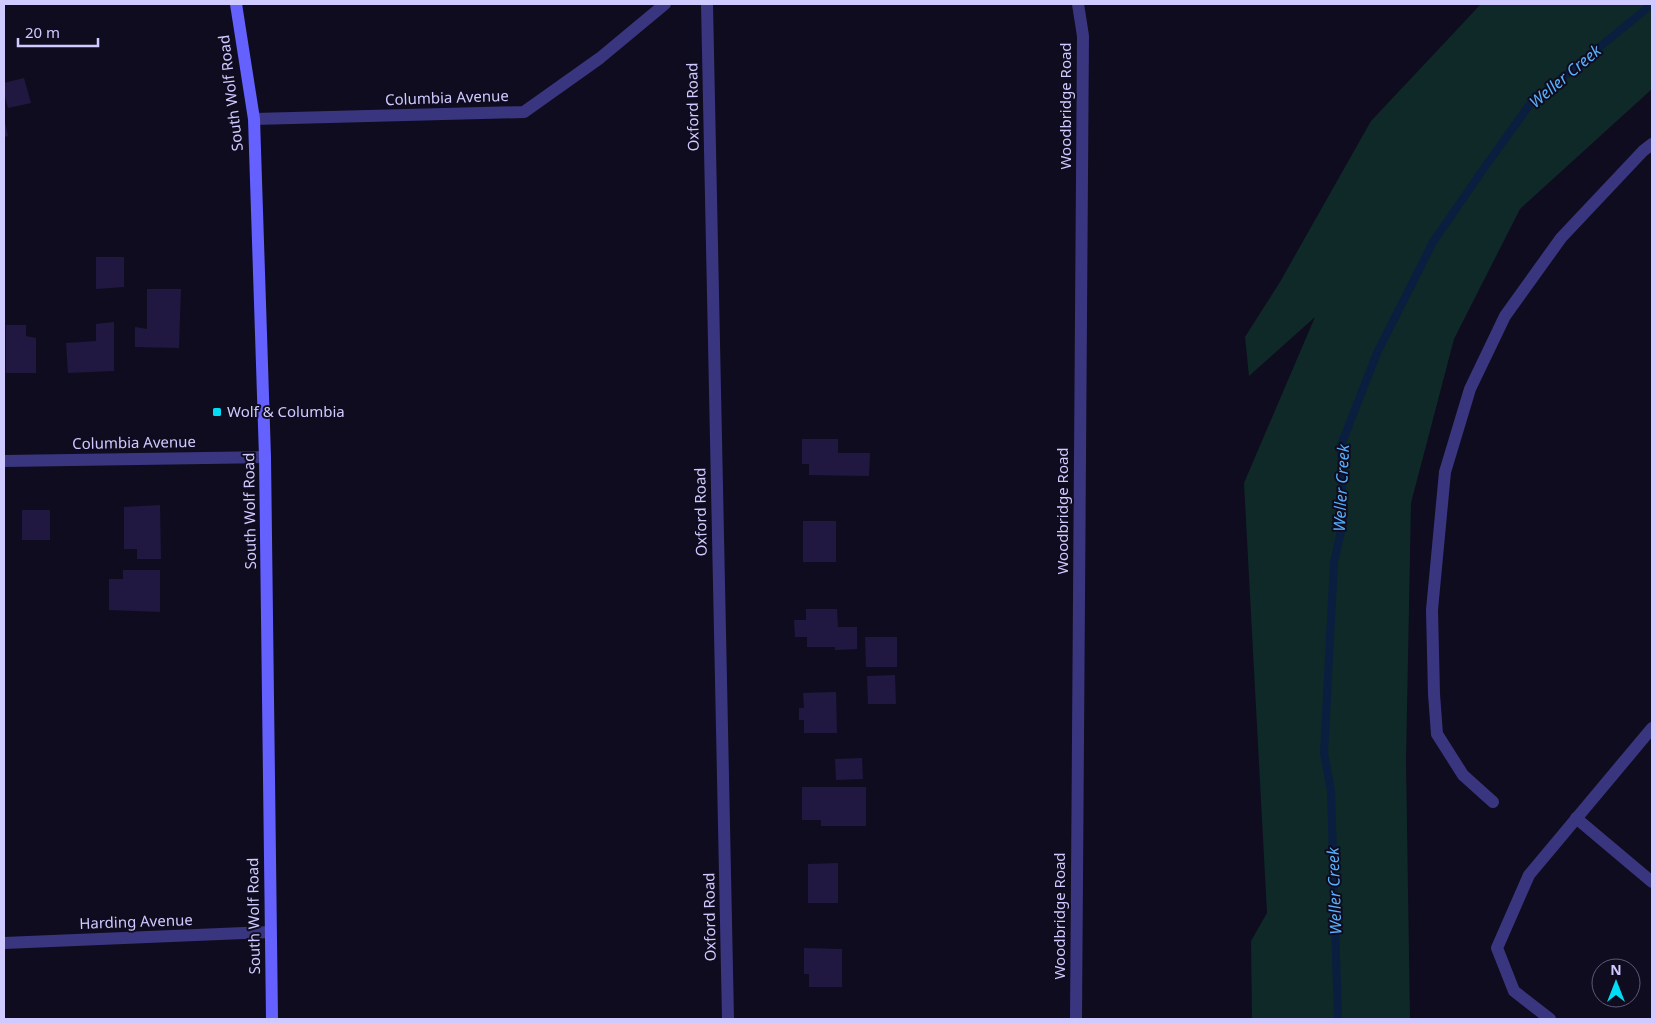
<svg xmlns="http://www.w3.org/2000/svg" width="1656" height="1023" font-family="'Noto Sans',sans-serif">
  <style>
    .green { fill: #0f2928 }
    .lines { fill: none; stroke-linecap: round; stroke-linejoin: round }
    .stream { stroke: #0a1e3f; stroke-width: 8 }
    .building { fill: #201840 }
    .lane { stroke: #39367f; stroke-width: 12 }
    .street { stroke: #39367f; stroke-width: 12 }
    .secondary { stroke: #6461ff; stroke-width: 12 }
    .poi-dot { fill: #00ddf5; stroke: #0f0c1f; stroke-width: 2 }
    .labels { text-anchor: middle; stroke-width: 4; stroke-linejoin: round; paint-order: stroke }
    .street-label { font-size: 15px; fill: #cfcaff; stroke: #0f0c1f }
    .poi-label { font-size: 15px; fill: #cfcaff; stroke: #0f0c1f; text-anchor: start }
    .water-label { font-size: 16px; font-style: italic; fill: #58b2ff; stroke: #0f0c1f }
  </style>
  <rect width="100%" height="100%" fill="#0f0c1f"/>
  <path class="green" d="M1481,4H1652V89L1520,209L1454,339L1411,503L1406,761L1410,1019H1252L1251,941L1267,913L1244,483L1315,317L1249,376L1245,337L1280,282L1371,121Z"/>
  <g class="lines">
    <path class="stream" d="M1338,1019L1331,791L1324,753L1334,562L1343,523L1341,445L1377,353L1433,242L1482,171L1530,104L1652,4"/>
  </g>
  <g class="building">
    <path d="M24,78L31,103L8,108L4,93V83Z"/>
    <path d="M4,118L8,136L4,137Z"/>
    <path d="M96,257H124V287L96,289Z"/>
    <path d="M147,289H181L179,348L135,347V327L147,329Z"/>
    <path d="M114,322V371L68,373L66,343L96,341V324Z"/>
    <path d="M6,325H26V336L36,338V373H6Z"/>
    <path d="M802,439H838V453H870L869,476L809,475V464H802Z"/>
    <path d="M160,505L161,559H137V549H124V507Z"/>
    <rect x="22" y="510" width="28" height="30"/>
    <rect x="803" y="521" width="33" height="41"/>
    <path d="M123,570H160V612L109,610V579H123Z"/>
    <path d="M806,609H837L838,627H857V649L835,650V647H807V637H795L794,620H806Z"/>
    <path d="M865,637H897V667H866Z"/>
    <path d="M895,675L896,704H868L867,676Z"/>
    <path d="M836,692L837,733H804V720H799V708H804L803,693Z"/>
    <path d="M862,758L863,779L836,780L835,759Z"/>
    <path d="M802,787H866V826H821V820H802Z"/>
    <path d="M838,863V903H808V864Z"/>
    <path d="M804,948L842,949V987H809V974H804Z"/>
  </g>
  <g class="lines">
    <g class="lane">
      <path d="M1493,802L1463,775L1437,734L1434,694L1432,610L1445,472L1470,389L1505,316L1561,238L1643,151L1652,144"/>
      <path d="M1576,818L1652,882"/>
      <path d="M1550,1019L1514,991L1497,948L1529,875L1652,728"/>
    </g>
    <g class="street">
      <path d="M707,4L728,1019"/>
      <path d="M254,119L524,112L600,58L665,4"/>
      <path d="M4,461L265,457"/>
      <path d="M4,943L270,932"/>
      <path d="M1076,1019L1083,36L1078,4"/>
    </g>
    <path class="secondary" d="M236,4L254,119L265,457L272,1019"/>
  </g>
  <rect class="poi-dot" x="212" y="407" width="10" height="10" rx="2.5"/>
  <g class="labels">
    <g class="street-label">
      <text transform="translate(231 93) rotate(-97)" y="5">South Wolf Road</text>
      <text transform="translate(447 98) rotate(-2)" y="5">Columbia Avenue</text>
      <text transform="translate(1066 106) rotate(-90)" y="5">Woodbridge Road</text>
      <text transform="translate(693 107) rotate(-91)" y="5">Oxford Road</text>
      <text transform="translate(134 443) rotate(-1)" y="5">Columbia Avenue</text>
      <text transform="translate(250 511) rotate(-91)" y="5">South Wolf Road</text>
      <text transform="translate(1063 511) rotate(-90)" y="5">Woodbridge Road</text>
      <text transform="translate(701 512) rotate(-91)" y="5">Oxford Road</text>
      <text transform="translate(254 916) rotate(-91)" y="5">South Wolf Road</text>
      <text transform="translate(1060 916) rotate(-90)" y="5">Woodbridge Road</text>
      <text transform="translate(710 917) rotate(-91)" y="5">Oxford Road</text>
      <text transform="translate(136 922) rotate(-2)" y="5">Harding Avenue</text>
    </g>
    <g class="poi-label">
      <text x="227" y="417">Wolf &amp; Columbia</text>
    </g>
    <g class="water-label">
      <text transform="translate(1565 76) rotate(-40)" y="6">Weller Creek</text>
      <text transform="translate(1341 488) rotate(-87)" y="6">Weller Creek</text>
      <text transform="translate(1334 891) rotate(-92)" y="6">Weller Creek</text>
    </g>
  </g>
  <rect width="1656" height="1023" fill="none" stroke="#cfcaff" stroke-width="10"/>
  <g transform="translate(1616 983)"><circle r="24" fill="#0f0c1f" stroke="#5c5879"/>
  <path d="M0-4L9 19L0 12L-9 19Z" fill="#00ddf5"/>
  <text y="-8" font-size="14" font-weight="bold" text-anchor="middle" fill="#cfcaff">N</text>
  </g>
  <path d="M18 38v8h80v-8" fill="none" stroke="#cfcaff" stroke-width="2.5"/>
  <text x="25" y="38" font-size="15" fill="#cfcaff" stroke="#0f0c1f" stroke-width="4" paint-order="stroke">20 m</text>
</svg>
